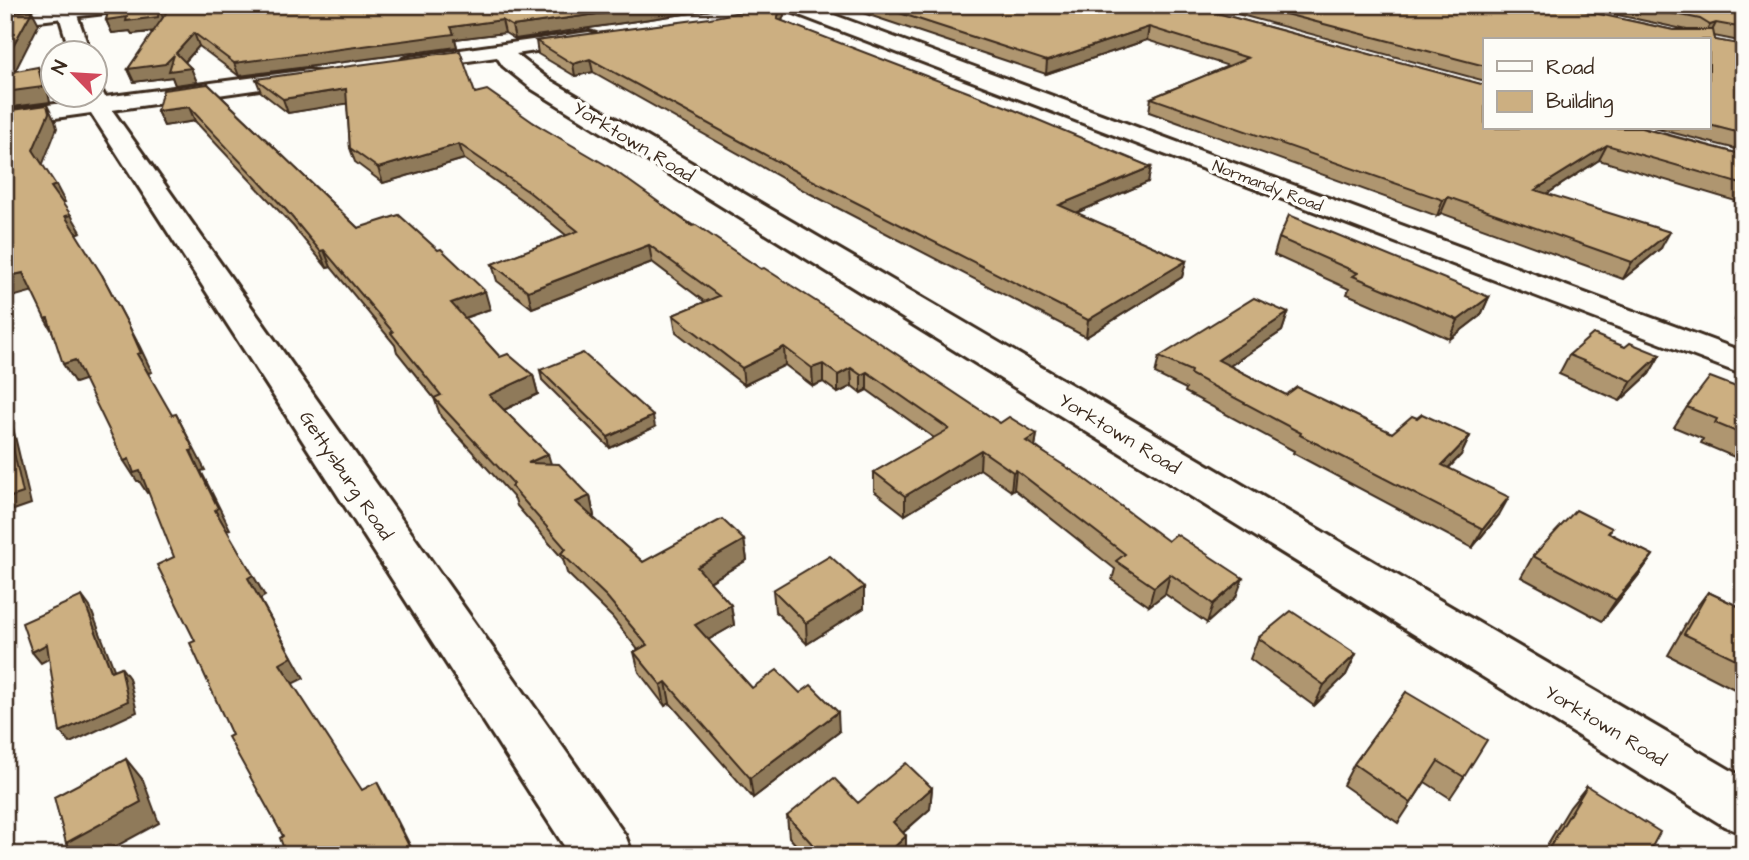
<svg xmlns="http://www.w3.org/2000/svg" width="1749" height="860" font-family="'Architects Daughter',sans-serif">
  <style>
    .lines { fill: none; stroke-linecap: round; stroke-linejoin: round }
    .minor-casing { stroke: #3b2a1e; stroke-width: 6 }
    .major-casing { stroke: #3b2a1e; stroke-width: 6 }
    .minor { fill: #fdfcf7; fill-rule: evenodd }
    .major { fill: #fdfcf7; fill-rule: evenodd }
    .wall { fill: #af966f; stroke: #3b2a1e; stroke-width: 2 }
    .shaded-wall { fill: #8f7a5a; stroke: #3b2a1e; stroke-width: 2 }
    .building { fill: #ccaf81; stroke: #3b2a1e; stroke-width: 2 }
    .labels { text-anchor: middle; stroke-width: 7; stroke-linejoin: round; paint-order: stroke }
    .far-street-label { font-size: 16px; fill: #3b2a1e; stroke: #fdfcf7 }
    .street-label { font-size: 19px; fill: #3b2a1e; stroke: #fdfcf7 }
  </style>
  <rect width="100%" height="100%" fill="#fdfcf7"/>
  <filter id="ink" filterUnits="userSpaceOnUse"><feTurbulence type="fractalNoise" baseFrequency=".0143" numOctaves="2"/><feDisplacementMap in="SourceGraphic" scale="14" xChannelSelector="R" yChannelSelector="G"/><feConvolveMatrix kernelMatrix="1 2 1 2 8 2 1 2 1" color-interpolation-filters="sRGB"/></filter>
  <g filter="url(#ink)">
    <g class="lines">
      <g class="minor-casing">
        <g id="minor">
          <path d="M783,5H807L1744,352V375L786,10Z"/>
          <path d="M67,6L76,12L90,52H70L58,12Z"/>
          <path d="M589,32L596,34L599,38L596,42L516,54L548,79L1744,778V834L1724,826L532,89L503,66L497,57L410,69L403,67L399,63L403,59L410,57Z"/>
          <path d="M309,70L317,71L320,76L317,81L112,110L625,835L633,855H570L91,113L5,125V111L84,100L82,94H94V88L101,89L105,97Z"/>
        </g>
      </g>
      <g class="major-casing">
        <path id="major" d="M78,5H139L130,10L5,25V13Z"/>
      </g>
      <use href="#minor" class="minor"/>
      <use href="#major" class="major"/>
    </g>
    <g class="wall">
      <path d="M110,5H165V8L190,5H745L515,39L505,33L455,39L457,47L239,76L199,46L185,62L197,82L175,85L172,77L134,82L128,69L154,32L132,34L130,31L112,33L106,20Z"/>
      <path d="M839,5H1187L1744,155V202L1742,203L1599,160L1547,194L1661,248L1623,279L1441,213L1437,216L1149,112L1151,98L1229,66L1147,40L1046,74Z"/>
      <path d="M1204,5H1557L1673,30H1687L1572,5H1744V42L1714,36L1715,40L1744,45V151L1654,128H1709V40H1485V81Z"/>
      <path d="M784,15L782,21L1151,167L1148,182L1076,213L1186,261L1182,277L1086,337L805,191L593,72L575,76L538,54L536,41Z"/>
      <path d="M256,79L475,93L534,123L1000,423L1037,434L1035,446L1236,597L1207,623L1165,594L1149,606L1112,580L1115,569L1014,489L1011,491L980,469L905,515L874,491V472L934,438L867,390L861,393L852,386L838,393L823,382L813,386L785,365L744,385L676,332L673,315L705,302L652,262L532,308L497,281L492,264L567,236L533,208L464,159L383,183L355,162L350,148L347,103L288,113L261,92Z"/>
      <path d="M208,84L358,228L490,309L464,318L500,357L533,375L538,394L504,410L551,464L590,496L594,516L592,517L643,562L744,540L747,560L710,582L731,605L734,625L708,640L752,688L839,732L753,798L670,703L665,706L639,672L634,652L638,650L612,617L567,573L563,559L517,506L515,499L441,417L434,398L397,352L395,345L331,267L327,268L293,226L195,121L164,126L157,111Z"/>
      <path d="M1279,238L1489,297L1481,315L1450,339L1347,294L1349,289L1274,255Z"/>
      <path d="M1744,294V323L1735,320Z"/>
      <path d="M1288,313L1282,331L1230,366L1286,395L1392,433L1417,418L1470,436L1461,455L1449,468L1499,515L1472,548L1293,453L1294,451L1185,392L1186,389L1155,374L1159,357Z"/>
      <path d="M1625,347L1660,355L1649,374L1620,401L1559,374L1569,355Z"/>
      <path d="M540,370L655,427L610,448L542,380Z"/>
      <path d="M1744,390V461L1701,443L1703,439L1674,427L1687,407Z"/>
      <path d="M1612,528L1609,533L1653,555L1638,576L1602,621L1521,577L1533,556Z"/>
      <path d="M864,587V608L807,644L775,611L773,590Z"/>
      <path d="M1708,592L1744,609V694L1668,655L1692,613Z"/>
      <path d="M1258,638L1356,654L1346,675L1314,706L1250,659Z"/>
      <path d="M1406,692L1464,777L1450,798L1425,782L1398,823L1343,785L1354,764Z"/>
      <path d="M1587,786L1652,847L1665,855H1541L1570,807Z"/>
      <path d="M932,788L930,809L903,833L906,836V855H805L789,837L787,816Z"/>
    </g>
    <g class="shaded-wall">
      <path d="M5,5H48L5,11Z"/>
      <path d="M159,5H165V12L159,8L164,20V30L132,34L130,31L112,33L106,20Z"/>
      <path d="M661,5H745L515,39L512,26Z"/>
      <path d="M782,5L784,15L778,31L777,19Z"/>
      <path d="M32,11L39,24L6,89L5,60Z"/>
      <path d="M502,20L505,33L455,39L457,47L239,76L234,63L451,27Z"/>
      <path d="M1716,23L1710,35L1703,37L1710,25Z"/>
      <path d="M1149,27L1147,40L1046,74L1047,61Z"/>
      <path d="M194,33L199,46L181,66L176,53Z"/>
      <path d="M174,55L191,68L197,82L175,85L172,77L134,82L128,69Z"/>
      <path d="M590,59L593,72L575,76L573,64Z"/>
      <path d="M38,67L46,82L50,102L5,108V92Z"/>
      <path d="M346,89L351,103L288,113L283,99Z"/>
      <path d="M47,105L55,121L57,128L42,166L33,150Z"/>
      <path d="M189,107L195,121L164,126L157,111Z"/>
      <path d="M459,144L464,159L383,183L378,168Z"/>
      <path d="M1607,145L1599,160L1528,206L1535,190Z"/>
      <path d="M1151,167L1148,182L1057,221L1059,205Z"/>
      <path d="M56,185L65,202L61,203L51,187Z"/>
      <path d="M1448,197L1441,213L1437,216L1443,200Z"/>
      <path d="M71,215L81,232L75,234L65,216Z"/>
      <path d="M1670,232L1661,248L1623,279L1632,262Z"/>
      <path d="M649,245L652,262L532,308L528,291Z"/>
      <path d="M324,250L331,267L327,268L320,251Z"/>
      <path d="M1186,261L1182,277L1086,337L1088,320Z"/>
      <path d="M23,273L34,291L5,299V277Z"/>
      <path d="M102,275L140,347L152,372L148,373L137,354Z"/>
      <path d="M485,291L490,309L456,321L451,303Z"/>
      <path d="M1489,297L1481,315L1450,339L1458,320Z"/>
      <path d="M1288,313L1282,331L1213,377L1218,360Z"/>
      <path d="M48,318L56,338L45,319Z"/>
      <path d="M784,347L785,365L744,385L742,368Z"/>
      <path d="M1660,355L1649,374L1620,401L1632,381Z"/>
      <path d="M75,360L87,379L75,383L63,364Z"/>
      <path d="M823,364V382L813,386L812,368Z"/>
      <path d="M851,368L852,386L838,393V375Z"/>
      <path d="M867,372V390L861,393V375Z"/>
      <path d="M533,375L538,394L495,414L489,395Z"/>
      <path d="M176,414L205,470L201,471L230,529L226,530L215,510Z"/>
      <path d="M653,416L655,427L610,448L608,437Z"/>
      <path d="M6,417L13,428L31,504L5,513Z"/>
      <path d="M1037,434L1034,453L1026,441Z"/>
      <path d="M1470,436L1461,455L1433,483L1442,465Z"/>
      <path d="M981,450L980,469L905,515V496Z"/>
      <path d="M548,454L554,474L528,463Z"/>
      <path d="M129,459L140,471L152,491L147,493L139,481H137L124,461Z"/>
      <path d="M1016,470L1014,489L1011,491L1013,472Z"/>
      <path d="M590,496L594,516L582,522L576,502Z"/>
      <path d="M1509,497L1499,515L1472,548L1483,529Z"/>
      <path d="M744,540L747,560L700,587L697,567Z"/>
      <path d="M1653,555L1638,576L1602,621L1616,600Z"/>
      <path d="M1170,574L1165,594L1149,606L1154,587Z"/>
      <path d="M253,575L265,596L260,599L304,678L292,684L280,664L248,578Z"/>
      <path d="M1243,578L1236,597L1207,623L1213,604Z"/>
      <path d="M864,587V608L807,644L806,623Z"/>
      <path d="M82,596L90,607L119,682L111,671Z"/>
      <path d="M731,605L734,625L699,645L695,625Z"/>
      <path d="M47,644L56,655L41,663L32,652Z"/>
      <path d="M1356,654L1346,675L1314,706L1324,685Z"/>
      <path d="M121,667L129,678L137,712L70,743L60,732Z"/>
      <path d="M666,682L670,703L665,706L661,685Z"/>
      <path d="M838,712L839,732L753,798L750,778Z"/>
      <path d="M126,759L143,780L159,823L100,855H77L66,843Z"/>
      <path d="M377,782L388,802L415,855H412Z"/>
      <path d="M932,788L930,809L892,842L893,822Z"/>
      <path d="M906,836V855H886Z"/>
    </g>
    <g class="building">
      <path d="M110,5H159L158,17L126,21L127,17L106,20Z"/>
      <path d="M190,5H661L512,26L502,20L451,27L454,34L234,63L194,33L176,53L191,68L169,71L174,55L165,64L128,69L166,13L159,8Z"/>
      <path d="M774,5H782L777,19L1007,107L1151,167L1059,205L1186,261L1088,320L804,176L590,59L573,64L536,41L710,18Z"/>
      <path d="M875,5H1187L1485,85V128H1641L1744,155V185L1607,145L1535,190L1670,232L1632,262L1448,197L1443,200L1151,98L1248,58L1149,27L1047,61Z"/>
      <path d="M1251,5H1557L1673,30H1713L1715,40L1744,45V134L1709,125V40H1485V66Z"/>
      <path d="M1633,5H1744V28L1716,23L1710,25L1700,19Z"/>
      <path d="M32,11L5,60V13Z"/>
      <path d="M460,51L475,93L487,90L534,123L611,168L692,226L696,225L761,269L764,268L856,327L1000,423L1009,417L1037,434L1026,441L1082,477L1168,541L1176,534L1243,578L1213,604L1170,574L1154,587L1116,561L1125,554L1016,470L1013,472L981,450L905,496L874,472L949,429L867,372L861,375L851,368L838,375L823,364L812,368L784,347L742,368L673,315L719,296L649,245L528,291L492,264L578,231L529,192L459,144L378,168L350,148L346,89L283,99L256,79Z"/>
      <path d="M38,67L43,87L5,92V73Z"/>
      <path d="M208,84L358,228L399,215L438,250L441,249L485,291L451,303L500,357L508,354L533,375L489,395L548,454L528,463L559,464L590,496L576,502L643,562L722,519L744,540L697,567L731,605L695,625L752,688L777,670L800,693L811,685L838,712L750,778L666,682L661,685L634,652L647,645L607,597L561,553L566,549L511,486L514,484L434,398L441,395L391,333L393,332L324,250L320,251L286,210L189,107L157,111L163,90Z"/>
      <path d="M47,105L49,113L33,150L56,185L51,187L71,215L65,216L102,275L130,328L141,353L137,354L172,415L176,414L194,450L190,451L218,508L215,510L253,575L248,578L292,657L280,664L362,790L377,782L413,854L412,855H286L280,838L283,836L228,737L232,735L190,643L195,641L157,565L174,557L140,471L134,473L129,459L124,461L75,360L63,364L48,318L45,319L23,273L5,277V111Z"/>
      <path d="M1289,215L1489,297L1458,320L1353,276L1358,273L1279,238Z"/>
      <path d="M1254,298L1288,313L1218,360L1286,395L1297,387L1392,433L1412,416L1417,418L1422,414L1470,436L1442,465L1509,497L1483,529L1300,435L1301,433L1190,374L1191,371L1159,357Z"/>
      <path d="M1593,334L1625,347L1630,343L1660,355L1632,381L1569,355Z"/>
      <path d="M583,353L653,416L608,437L540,370Z"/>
      <path d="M1710,377L1744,390V435L1715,423L1717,419L1687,407Z"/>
      <path d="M6,417L23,493L5,499V418Z"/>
      <path d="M1576,510L1612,528L1608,533L1653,555L1616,600L1533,556Z"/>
      <path d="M830,556L864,587L806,623L773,590Z"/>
      <path d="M1708,592L1744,609V663L1684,634Z"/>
      <path d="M82,596L111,671L121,667L128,701L60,732L47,644L32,652L22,623Z"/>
      <path d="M1291,611L1356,654L1324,685L1258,638Z"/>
      <path d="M1406,692L1487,740L1464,777L1438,761L1411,803L1354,764Z"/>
      <path d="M126,759L141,802L66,843L54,797Z"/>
      <path d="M906,763L932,788L893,822L906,836L886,855H822L787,816L834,778L858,803Z"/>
      <path d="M1587,786L1660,832L1652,847L1665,855H1545Z"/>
    </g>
  </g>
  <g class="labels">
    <g class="far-street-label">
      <text transform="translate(1268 185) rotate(21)" y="6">Normandy Road</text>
    </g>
    <g class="street-label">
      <text transform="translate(634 141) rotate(31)" y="7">Yorktown Road</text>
      <text transform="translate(1120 433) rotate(31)" y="7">Yorktown Road</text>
      <text transform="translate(347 475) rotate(56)" y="7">Gettysburg Road</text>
      <text transform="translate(1606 725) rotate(31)" y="7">Yorktown Road</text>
    </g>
  </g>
  <rect width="1749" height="860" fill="none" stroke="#fdfcf7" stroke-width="28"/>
  <rect x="14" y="14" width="1721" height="832" fill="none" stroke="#3b2a1e" stroke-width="2.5" filter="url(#ink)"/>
  <rect x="1483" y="38" width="228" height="91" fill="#fdfcf7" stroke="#afa8a0" stroke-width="2"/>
  <rect x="1497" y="61" width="35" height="10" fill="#fdfcf7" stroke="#afa8a0" stroke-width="2"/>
  <text x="1546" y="74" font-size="21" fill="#3b2a1e">Road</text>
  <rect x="1497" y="91" width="35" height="21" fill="#ccaf81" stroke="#afa8a0" stroke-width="2"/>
  <text x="1546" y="108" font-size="21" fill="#3b2a1e">Building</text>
  <g transform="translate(74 74) rotate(295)"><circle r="33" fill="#fdfcf7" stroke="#afa8a0" stroke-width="2"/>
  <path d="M0-5L12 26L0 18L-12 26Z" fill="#d1495b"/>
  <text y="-10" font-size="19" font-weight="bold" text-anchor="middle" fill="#3b2a1e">N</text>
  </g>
</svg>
